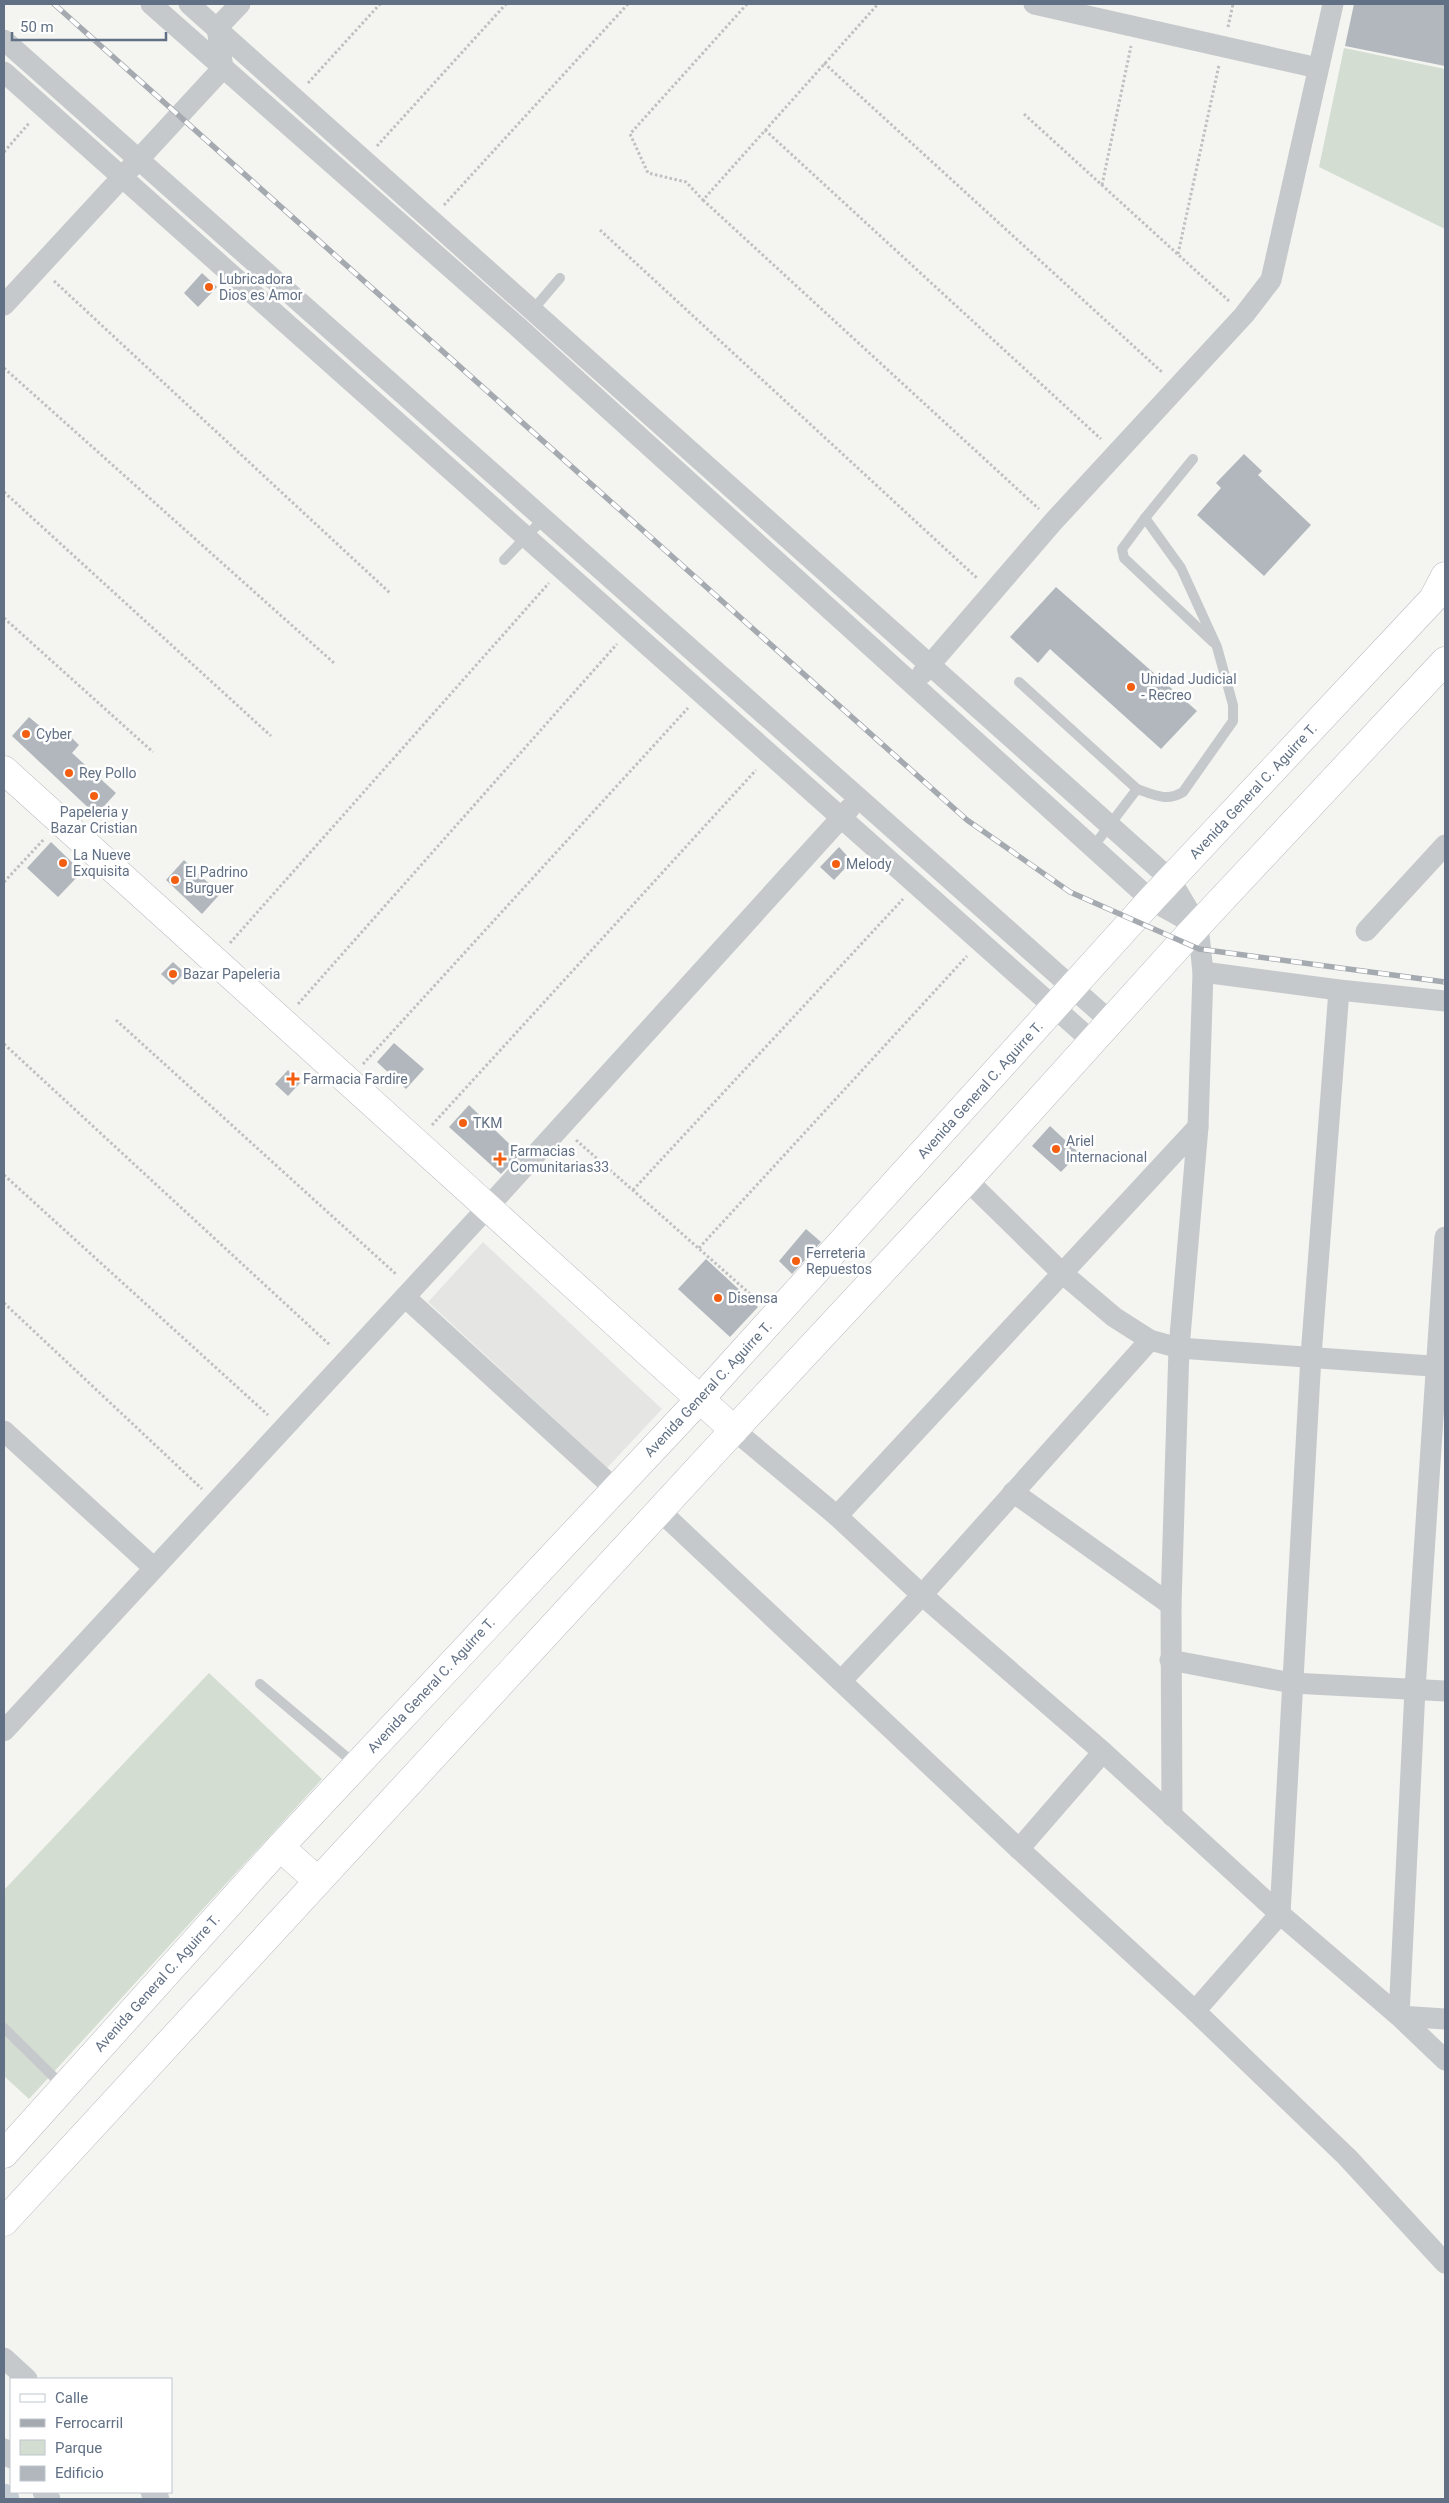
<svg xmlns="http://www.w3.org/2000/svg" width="1449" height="2503" font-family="Roboto,sans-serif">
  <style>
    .built { fill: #e5e6e4 }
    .green { fill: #d4ddd1 }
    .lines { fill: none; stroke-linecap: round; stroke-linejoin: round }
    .canal { stroke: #c3ccd2; stroke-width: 21 }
    .building { fill: #b1b7bd }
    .secondary-casing { stroke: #b8bbc1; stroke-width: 29 }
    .path { stroke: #bfc0c2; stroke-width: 3; stroke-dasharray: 2.5 2.5; stroke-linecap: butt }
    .lane { stroke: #c6c9cc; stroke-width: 10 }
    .street { stroke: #c6c9cc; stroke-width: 21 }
    .secondary { stroke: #fff; stroke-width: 28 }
    .rail-casing { stroke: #a5aab0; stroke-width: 5.5 }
    .rail { stroke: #fff; stroke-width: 4; stroke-dasharray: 11; stroke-linecap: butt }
    .poi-dot { fill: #f35e11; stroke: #fff; stroke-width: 2 }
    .labels { text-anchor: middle; stroke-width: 5; stroke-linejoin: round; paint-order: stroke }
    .poi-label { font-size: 14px; fill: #617084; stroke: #fff; text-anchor: start }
    .street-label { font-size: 14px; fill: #617084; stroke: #fff }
  </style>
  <rect width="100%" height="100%" fill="#f4f5f0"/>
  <path class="built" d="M483,1242L662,1409L607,1468L428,1302Z"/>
  <g class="green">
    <path d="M1344,48L1445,69V229L1319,167Z"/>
    <path d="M209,1673L322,1779L29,2099L4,2076V1890Z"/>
  </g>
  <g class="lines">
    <path class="canal" d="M4,2494L9,2499"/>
  </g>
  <g class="building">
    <path d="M1354,4H1445V66L1345,46Z"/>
    <path d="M202,273L217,287L198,307L184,293Z"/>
    <path d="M1244,454L1262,471L1258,475L1311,525L1264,576L1197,515L1221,488L1216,483Z"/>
    <path d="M1056,587L1197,711L1161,749L1050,649L1038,663L1010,637Z"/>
    <path d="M29,717L56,740L64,730L79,745L72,753L116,793L96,815L12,736Z"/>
    <path d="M51,842L82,872L58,897L27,868Z"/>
    <path d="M839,847L852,861L834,880L820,867Z"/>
    <path d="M184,860L220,894L202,914L166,880Z"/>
    <path d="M173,962L185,973L173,985L161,974Z"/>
    <path d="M394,1043L424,1069L406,1089L377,1062Z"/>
    <path d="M288,1070L301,1082L288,1096L275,1084Z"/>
    <path d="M469,1105L520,1154L501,1174L449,1127Z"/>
    <path d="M1050,1126L1079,1153L1061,1172L1032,1146Z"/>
    <path d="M806,1229L821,1242L792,1274L779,1261Z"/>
    <path d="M706,1259L758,1307L730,1337L678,1289Z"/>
  </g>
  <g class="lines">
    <g class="secondary-casing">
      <g id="secondary">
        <path d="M4,770L734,1430"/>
        <path d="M280,1847L318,1881"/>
        <path d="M4,2154L280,1847L700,1399L1151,900L1433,599L1445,576"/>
        <path d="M4,2222L734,1430L967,1180L1183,941L1445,661"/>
      </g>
    </g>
    <g class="path">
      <path d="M747,4L630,134L648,173L686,182L703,200L878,4"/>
      <path d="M1228,27L1233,4"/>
      <path d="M824,63L1163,373"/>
      <path d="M308,83L380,4"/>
      <path d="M1024,114L1229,301"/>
      <path d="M765,130L1101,439"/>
      <path d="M377,146L506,4"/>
      <path d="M4,152L30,122"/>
      <path d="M1102,185L1131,46"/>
      <path d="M703,200L1039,509"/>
      <path d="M444,205L628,4"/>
      <path d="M600,230L978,579"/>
      <path d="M1178,254L1219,65"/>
      <path d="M54,281L390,593"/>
      <path d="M4,368L334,663"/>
      <path d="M4,492L271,736"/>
      <path d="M4,618L153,752"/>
      <path d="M4,882L45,838"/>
      <path d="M230,943L549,583"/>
      <path d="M298,1004L617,644"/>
      <path d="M116,1020L397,1275"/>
      <path d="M4,1044L331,1346"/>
      <path d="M363,1064L688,708"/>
      <path d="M432,1125L756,770"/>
      <path d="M576,1140L757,1300"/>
      <path d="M4,1175L268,1415"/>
      <path d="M633,1190L903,899"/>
      <path d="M699,1248L967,956"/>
      <path d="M4,1303L202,1489"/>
    </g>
    <g class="lane">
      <path d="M531,312L560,278"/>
      <path d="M1145,518L1122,549L1124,558L1213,642"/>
      <path d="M504,560L544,518"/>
      <path d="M1019,682L1137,789"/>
      <path d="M1093,847L1137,789C1154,795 1167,802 1183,792L1233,721V705L1217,647L1181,568L1145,518L1193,459"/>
      <path d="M260,1684L355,1764"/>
      <path d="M4,2028L63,2086"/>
    </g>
    <g class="street">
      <path d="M151,4L518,327L1151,900L1196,925"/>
      <path d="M189,4L1170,879L1198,926L1203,972L1198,1127L1179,1348L1171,1605L1172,1816"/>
      <path d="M1034,4L1318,68"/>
      <path d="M4,40L1110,1021"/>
      <path d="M4,72L1092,1041"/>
      <path d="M4,305L223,68L217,28L240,4"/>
      <path d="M922,674L1053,522L1244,315L1271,280L1333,4"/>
      <path d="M1366,931L1445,845"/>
      <path d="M1203,972L1339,990L1445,1001"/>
      <path d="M967,1180L1061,1272L1114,1317L1150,1340L1179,1348L1445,1367"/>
      <path d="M1445,1237L1415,1689L1399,2016L1445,2019"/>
      <path d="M405,1297L615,1489"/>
      <path d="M734,1430L837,1516L922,1595L1103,1752L1280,1914L1399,2016L1445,2060"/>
      <path d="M4,1431L154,1568"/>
      <path d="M1013,1492L1171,1605"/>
      <path d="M659,1510L1019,1849L1195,2011L1347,2157L1445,2263"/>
      <path d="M837,1516L1198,1127"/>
      <path d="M1170,1660L1292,1683L1445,1691"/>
      <path d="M841,1681L922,1595L1150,1340"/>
      <path d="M4,1731L488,1207L850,808"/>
      <path d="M1019,1849L1103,1752"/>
      <path d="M1195,2011L1280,1914L1311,1356L1339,990"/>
      <path d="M4,2358L27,2379"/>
      <path d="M4,2449L11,2458"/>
      <path d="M43,2492L50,2499"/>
      <path d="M151,2492L159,2499"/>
    </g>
    <use href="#secondary" class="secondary"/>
    <g class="rail-casing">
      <path id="rail" d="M54,4L967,820L1070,892L1199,949L1445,982"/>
    </g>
    <use href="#rail" class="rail"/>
  </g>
  <g class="poi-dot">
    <circle cx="209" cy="287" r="5"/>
    <circle cx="1131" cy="687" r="5"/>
    <circle cx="26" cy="734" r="5"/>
    <circle cx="69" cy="773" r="5"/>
    <circle cx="94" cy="796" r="5"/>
    <circle cx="63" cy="863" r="5"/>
    <circle cx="836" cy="864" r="5"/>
    <circle cx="175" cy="880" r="5"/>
    <circle cx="173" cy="974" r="5"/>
    <path d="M290.5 1071.5h5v5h5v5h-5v5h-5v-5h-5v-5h5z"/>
    <circle cx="463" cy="1123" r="5"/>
    <circle cx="1056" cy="1149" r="5"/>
    <path d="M497.5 1151.5h5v5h5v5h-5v5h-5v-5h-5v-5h5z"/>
    <circle cx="796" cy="1261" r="5"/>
    <circle cx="718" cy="1298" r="5"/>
  </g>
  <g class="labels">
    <g class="poi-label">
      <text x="219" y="284">Lubricadora<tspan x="219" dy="16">Dios es Amor</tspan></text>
      <text x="1141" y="684">Unidad Judicial<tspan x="1141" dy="16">- Recreo</tspan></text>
      <text x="36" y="739">Cyber</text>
      <text x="79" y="778">Rey Pollo</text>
      <text x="94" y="817" text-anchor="middle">Papeleria y<tspan x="94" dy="16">Bazar Cristian</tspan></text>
      <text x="73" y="860">La Nueve<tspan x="73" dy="16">Exquisita</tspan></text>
      <text x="846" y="869">Melody</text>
      <text x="185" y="877">El Padrino<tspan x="185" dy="16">Burguer</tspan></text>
      <text x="183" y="979">Bazar Papeleria</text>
      <text x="303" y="1084">Farmacia Fardire</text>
      <text x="473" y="1128">TKM</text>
      <text x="1066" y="1146">Ariel<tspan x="1066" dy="16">Internacional</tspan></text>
      <text x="510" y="1156">Farmacias<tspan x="510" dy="16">Comunitarias33</tspan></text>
      <text x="806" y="1258">Ferreteria<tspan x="806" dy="16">Repuestos</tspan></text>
      <text x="728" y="1303">Disensa</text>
    </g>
    <g class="street-label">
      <text transform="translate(1253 791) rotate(-47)" y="5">Avenida General C. Aguirre T.</text>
      <text transform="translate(980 1090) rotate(-48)" y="5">Avenida General C. Aguirre T.</text>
      <text transform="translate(708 1389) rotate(-47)" y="5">Avenida General C. Aguirre T.</text>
      <text transform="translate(431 1685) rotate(-47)" y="5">Avenida General C. Aguirre T.</text>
      <text transform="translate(157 1983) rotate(-48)" y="5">Avenida General C. Aguirre T.</text>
    </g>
  </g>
  <rect width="1449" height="2503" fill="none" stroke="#617084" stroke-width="10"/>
  <rect x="10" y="2378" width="162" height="115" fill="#ffffff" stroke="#c0c6ce"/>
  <rect x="20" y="2394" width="25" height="8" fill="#ffffff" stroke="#c0c6ce"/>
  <text x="55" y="2403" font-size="15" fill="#617084">Calle</text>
  <rect x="20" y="2419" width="25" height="8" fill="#a5aab0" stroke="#c0c6ce"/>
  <text x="55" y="2428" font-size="15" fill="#617084">Ferrocarril</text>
  <rect x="20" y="2440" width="25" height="15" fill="#d4ddd1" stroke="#c0c6ce"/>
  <text x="55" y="2453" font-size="15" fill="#617084">Parque</text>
  <rect x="20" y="2466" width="25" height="15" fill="#b1b7bd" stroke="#c0c6ce"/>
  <text x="55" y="2478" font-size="15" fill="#617084">Edificio</text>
  <path d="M12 32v8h154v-8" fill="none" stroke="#617084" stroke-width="2.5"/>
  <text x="20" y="32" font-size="15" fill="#617084" stroke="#ffffff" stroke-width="4" paint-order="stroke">50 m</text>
</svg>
